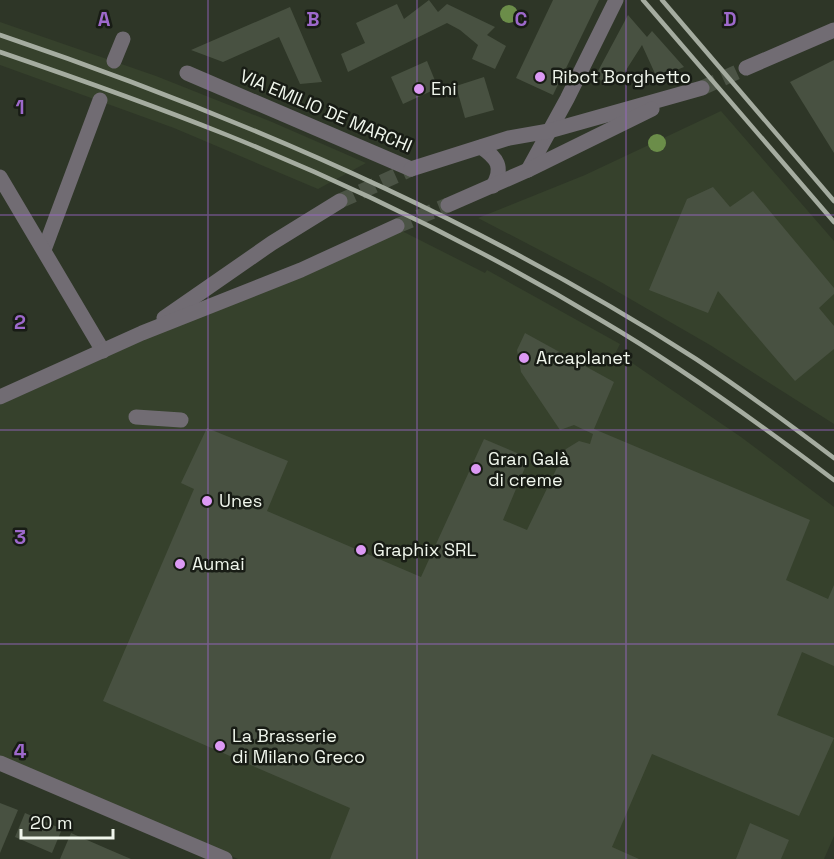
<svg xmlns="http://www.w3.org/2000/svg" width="834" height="859" font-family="'Space Grotesk',sans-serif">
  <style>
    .built { fill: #36412c }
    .building { fill: #485141 }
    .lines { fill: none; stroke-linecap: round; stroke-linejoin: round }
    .tertiary-tunnel { stroke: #4b5345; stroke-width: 15; stroke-dasharray: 15 8; stroke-linecap: butt }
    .service { stroke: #716c73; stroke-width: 15 }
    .minor { stroke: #716c73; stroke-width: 15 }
    .tertiary { stroke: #716c73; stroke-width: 15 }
    .rail { stroke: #a5aca0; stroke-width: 4.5 }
    .tree { fill: #6b8d49 }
    .grid { fill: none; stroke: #9e69cc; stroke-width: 1.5; stroke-opacity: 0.55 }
    .poi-dot { fill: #dc99f4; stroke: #181c15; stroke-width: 2 }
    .labels { text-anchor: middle; stroke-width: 5; stroke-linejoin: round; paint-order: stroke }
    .poi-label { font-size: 18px; fill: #f0f6ec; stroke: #181c15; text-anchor: start }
    .street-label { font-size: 18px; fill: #f0f6ec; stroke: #181c15 }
    .grid-label { font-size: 20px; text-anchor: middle; font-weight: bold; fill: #9e69cc; stroke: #181c15; stroke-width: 5; stroke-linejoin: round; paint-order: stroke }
  </style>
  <rect width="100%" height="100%" fill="#2e3627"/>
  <g class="built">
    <path d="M0,22L156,76L272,122L366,163L318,189L174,128L0,65Z"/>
    <path d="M721,111L834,241V424L710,345L599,281L478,218L585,175Z"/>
    <path d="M400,230L485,273L487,270L620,344L616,352L741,437L834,507V836L824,859H238L0,758V405L150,337Z"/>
  </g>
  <g class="building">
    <path d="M429,0L438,12L447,4L495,27L487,35L506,46L495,69L472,59L478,45L460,30L447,23L348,72L341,54L365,43L356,23L397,4L404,19Z"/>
    <path d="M553,0H599L553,95L516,78Z"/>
    <path d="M290,7L322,82L300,84L279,37L223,62L191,50Z"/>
    <path d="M628,15L647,37L652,31L684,67L657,78L642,45L621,78L603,86L597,73Z"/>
    <path d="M834,60V153L790,82Z"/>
    <path d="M427,61L438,88L403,104L391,77Z"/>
    <path d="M484,77L494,110L465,118L456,86Z"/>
    <path d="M713,187L730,207L753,191L834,288V294L819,308L834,326V349L795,381L718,291L708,313L649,290L687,199Z"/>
    <path d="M525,333L614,382L594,429L810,520L786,580L828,599L834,585V666L802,652L777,715L834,738L799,816L652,754L612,847L639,859H330L350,808L103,701L194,489L181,483L207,428L288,461L267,511L421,577L484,439L529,458L503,520L527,530L566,449L579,441L590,444L593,434L574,425L560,430L521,372L517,350Z"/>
    <path d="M0,803L18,810L0,853Z"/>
    <path d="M25,813L62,829L52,853L15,837Z"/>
    <path d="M750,823L789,840L781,859H736Z"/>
    <path d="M71,833L110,850L131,859H60Z"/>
  </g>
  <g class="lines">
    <g class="tertiary-tunnel">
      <path d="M702,88L746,68"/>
      <path d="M340,201L411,169"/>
      <path d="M397,226L448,205"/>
    </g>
    <g class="service">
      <path d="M114,61L123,39"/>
      <path d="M187,73L411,169"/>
      <path d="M481,147C497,158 504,167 493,186"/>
      <path d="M44,250L100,100"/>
      <path d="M136,417L181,420"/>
    </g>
    <g class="minor">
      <path d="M528,170L567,99L616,0"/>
      <path d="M0,177L103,351"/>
      <path d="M0,763L225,859"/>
    </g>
    <g class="tertiary">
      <path d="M746,68L834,30"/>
      <path d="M411,169L509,138L549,131L702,88"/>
      <path d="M448,205L528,170L652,109"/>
      <path d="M164,318L272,243L340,201"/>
      <path d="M0,397L142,333L301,270L397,226"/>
    </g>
    <g class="rail">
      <path d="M643,0L834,222"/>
      <path d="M662,0L834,201"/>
      <path d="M0,35C242,117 480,220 696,359C743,390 789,424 834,458"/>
      <path d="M0,52C76,78 152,105 227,135C356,187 484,250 604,322C684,369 760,424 834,480"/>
    </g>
  </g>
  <g class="tree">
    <circle cx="509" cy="14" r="9"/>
    <circle cx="657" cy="143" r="9"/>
  </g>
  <path class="grid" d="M208,0V859M417,0V859M626,0V859M0,215H834M0,430H834M0,644H834"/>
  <g class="poi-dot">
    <circle cx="540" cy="77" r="6"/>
    <circle cx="419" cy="89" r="6"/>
    <circle cx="524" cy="358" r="6"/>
    <circle cx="476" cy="469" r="6"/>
    <circle cx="207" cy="501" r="6"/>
    <circle cx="361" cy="550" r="6"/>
    <circle cx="180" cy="564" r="6"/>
    <circle cx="220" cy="746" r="6"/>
  </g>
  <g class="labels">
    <g class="poi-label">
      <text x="552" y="83">Ribot Borghetto</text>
      <text x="431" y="95">Eni</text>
      <text x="536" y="364">Arcaplanet</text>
      <text x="488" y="465">Gran Galà<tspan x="488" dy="21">di creme</tspan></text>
      <text x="219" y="507">Unes</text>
      <text x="373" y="556">Graphix SRL</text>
      <text x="192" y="570">Aumai</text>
      <text x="232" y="742">La Brasserie<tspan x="232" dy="21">di Milano Greco</tspan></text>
    </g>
    <g class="street-label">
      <text transform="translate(326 111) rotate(23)" y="6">VIA EMILIO DE MARCHI</text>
    </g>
  </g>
  <g class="grid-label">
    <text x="104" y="26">A</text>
    <text x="313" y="26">B</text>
    <text x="521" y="26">C</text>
    <text x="730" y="26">D</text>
    <text x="20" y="114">1</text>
    <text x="20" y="329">2</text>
    <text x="20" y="544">3</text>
    <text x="20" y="758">4</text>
  </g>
  <path d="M21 829v9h92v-9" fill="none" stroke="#f0f6ec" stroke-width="3"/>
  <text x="30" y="829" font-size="18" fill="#f0f6ec" stroke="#181c15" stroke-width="4.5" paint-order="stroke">20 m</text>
</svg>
